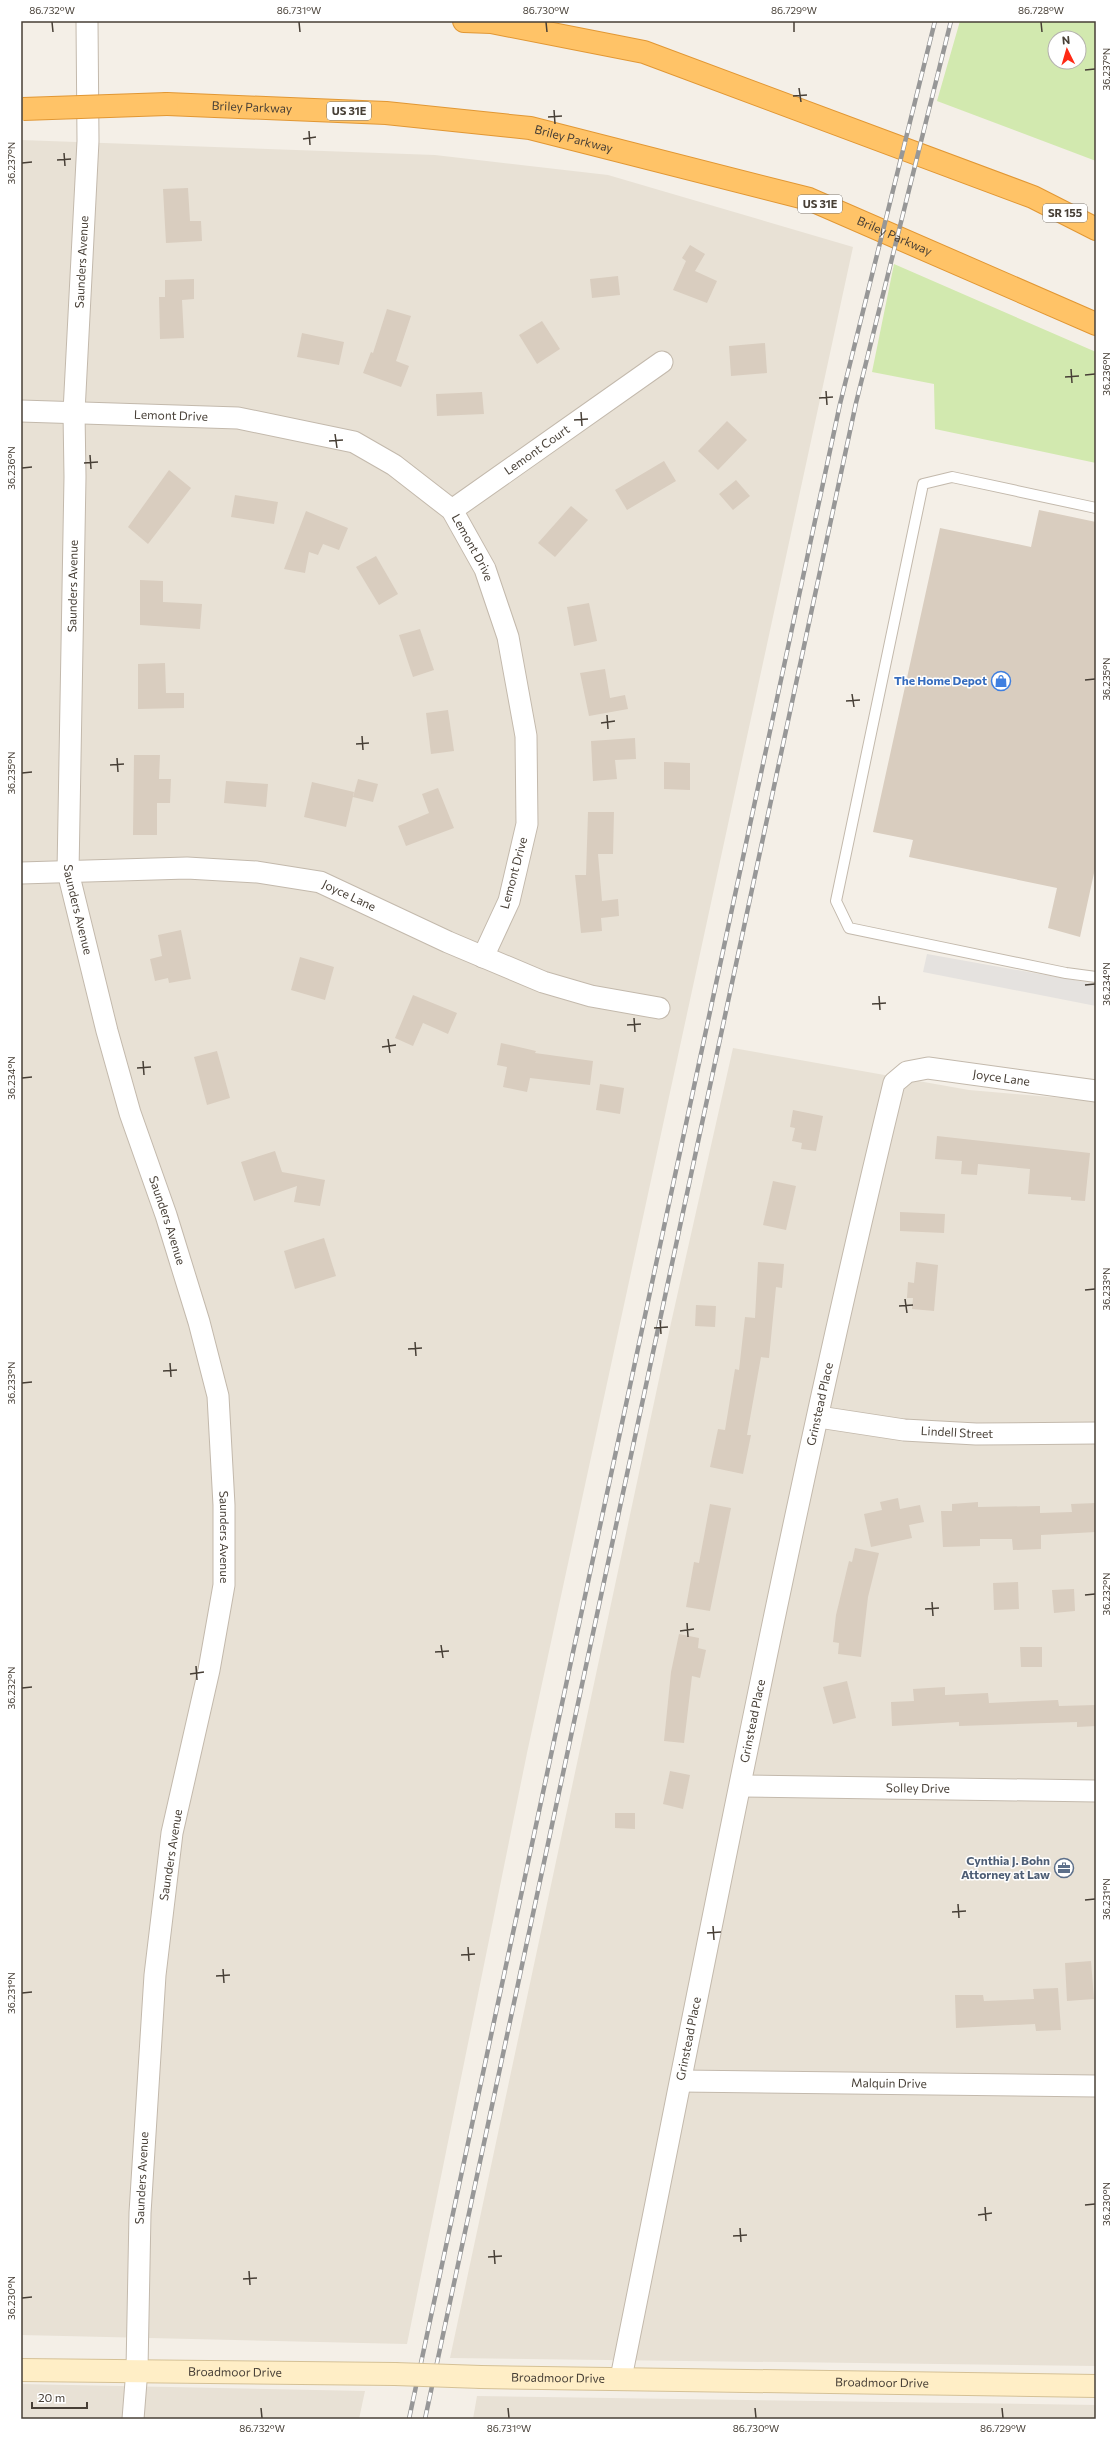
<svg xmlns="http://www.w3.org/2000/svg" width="1117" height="2440" font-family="Commissioner,sans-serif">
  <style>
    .residential { fill: #e8e1d5 }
    .green { fill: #d2e9af; fill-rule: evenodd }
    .parking { fill: #e5e2df }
    .building { fill: #d9cdbf }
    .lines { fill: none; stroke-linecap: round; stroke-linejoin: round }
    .service-casing { stroke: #c3b9ac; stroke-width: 12 }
    .minor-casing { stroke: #c3b9ac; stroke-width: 23 }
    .secondary-casing { stroke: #d5c196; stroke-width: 24 }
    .motorway-casing { stroke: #e19734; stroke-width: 24 }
    .service { stroke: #fff; stroke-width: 10 }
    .minor { stroke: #fff; stroke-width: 21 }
    .secondary { stroke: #ffeec6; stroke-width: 22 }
    .motorway { stroke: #ffc367; stroke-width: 22 }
    .rail-casing { stroke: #979797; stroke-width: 4.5 }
    .rail { stroke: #fff; stroke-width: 3; stroke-dasharray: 9; stroke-linecap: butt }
    .secondary-bridge-casing { stroke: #d5c196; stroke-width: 24; stroke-linecap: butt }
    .motorway-bridge-casing { stroke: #e19734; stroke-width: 24; stroke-linecap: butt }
    .secondary-bridge { stroke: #ffeec6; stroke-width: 22 }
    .motorway-bridge { stroke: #ffc367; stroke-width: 22 }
    .ticks { fill: none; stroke: #473f36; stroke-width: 1.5 }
    .labels { text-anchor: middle; stroke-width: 3; stroke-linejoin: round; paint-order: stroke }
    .shield { fill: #fff; stroke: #7e7972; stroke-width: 1 }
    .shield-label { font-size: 11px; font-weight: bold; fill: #473f36 }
    .street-label { font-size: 12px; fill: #473f36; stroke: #fff }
    .shop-label { font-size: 12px; font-weight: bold; fill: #366cbe; stroke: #fff; text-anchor: end }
    .service-label { font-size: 12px; font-weight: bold; fill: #4e5e75; stroke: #fff; text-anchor: end }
    .neatline { fill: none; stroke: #473f36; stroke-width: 1.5 }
    .ticks-label { font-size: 10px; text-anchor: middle; fill: #473f36 }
  </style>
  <rect width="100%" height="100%" fill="#f4efe7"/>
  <g class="residential">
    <path d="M21,140L435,155L608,175L853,247L527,1753L407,2344L21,2335Z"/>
    <path d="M733,1048L969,1090L1096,1101V2366L450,2358L671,1323Z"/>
    <path d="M21,2384L365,2391L359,2419H21Z"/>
    <path d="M477,2396L1096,2405V2419H473Z"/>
  </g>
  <g class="green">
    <path d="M960,21H1096V161L937,101ZM1055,38H1079V62H1055Z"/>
    <path d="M894,264L1096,352V463L935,429L934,384L872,372Z"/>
  </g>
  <path class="parking" d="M927,954L1096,984V1006L923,972Z"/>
  <g class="building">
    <path d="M188,188L190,221H201L202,241L166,243L163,189Z"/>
    <path d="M690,245L705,254L695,271L717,281L707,303L673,290L686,261L682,258Z"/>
    <path d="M618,276L620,295L592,298L590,279Z"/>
    <path d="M194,279V299L182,300L184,338L160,339L159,297H165V280Z"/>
    <path d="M387,309L411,316L396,361L409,366L401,387L363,373L371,352L373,353Z"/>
    <path d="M542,321L560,349L537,364L519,335Z"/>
    <path d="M302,333L344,342L339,365L297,357Z"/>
    <path d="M765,343L767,373L731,376L729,346Z"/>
    <path d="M482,392L484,414L437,416L436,394Z"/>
    <path d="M727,421L747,440L718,470L698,451Z"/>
    <path d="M664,461L676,481L627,510L615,490Z"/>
    <path d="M169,470L191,488L148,544L128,527Z"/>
    <path d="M736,480L750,496L733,510L719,494Z"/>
    <path d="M235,495L278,502L274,524L231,517Z"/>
    <path d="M571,506L588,520L555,557L538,543Z"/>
    <path d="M1039,510L1096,522V864L1080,937L1048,928L1057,888L909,857L913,840L873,832L940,528L1031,547Z"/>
    <path d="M306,511L348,528L339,550L323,544L318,555L309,552L305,573L284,569Z"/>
    <path d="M376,556L398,594L379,605L356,567Z"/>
    <path d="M140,580L163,581V602L202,604L200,629L140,625Z"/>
    <path d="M589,603L597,641L574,646L567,607Z"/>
    <path d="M420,629L434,670L413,677L399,635Z"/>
    <path d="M165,663L166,693H184V708L138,709V664Z"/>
    <path d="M605,669L610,698L625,695L628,709L589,716L580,673Z"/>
    <path d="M448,710L454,751L431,754L426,713Z"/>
    <path d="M635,738L636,759L615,760L617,779L593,781L591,741Z"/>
    <path d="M134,755H160L159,779H171L170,803H157V835H133Z"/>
    <path d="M664,762L690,763V790L664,789Z"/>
    <path d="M358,779L378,784L373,802L353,797Z"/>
    <path d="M226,781L268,784L266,807L224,803Z"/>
    <path d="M312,782L354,792L346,827L304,817Z"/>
    <path d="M438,788L454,828L406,846L398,826L429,813L422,794Z"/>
    <path d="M588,812H614L613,854H598L602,901L618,899L619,916L601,918L602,931L581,933L575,875H586Z"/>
    <path d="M181,930L191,979L169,983L168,978L155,981L150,959L162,956L158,935Z"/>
    <path d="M300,957L334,967L325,1000L291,990Z"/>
    <path d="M413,995L457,1013L448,1034L423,1023L413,1046L395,1038Z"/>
    <path d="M501,1043L536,1051L535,1053L593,1061L590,1085L530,1078L527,1092L503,1087L507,1067L497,1065Z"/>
    <path d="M217,1051L230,1098L207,1105L194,1057Z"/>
    <path d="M600,1084L624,1088L620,1114L596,1110Z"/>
    <path d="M793,1110L823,1116L816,1151L801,1149L802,1143L792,1141L795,1128L790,1127Z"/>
    <path d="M937,1136L1090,1153L1085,1201L1071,1200V1197L1028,1194L1030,1169L978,1164L977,1175L961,1174L962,1161L935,1159Z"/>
    <path d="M275,1151L282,1172L325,1180L320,1206L294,1202L297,1186L254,1201L241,1162Z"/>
    <path d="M773,1181L796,1186L786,1230L763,1225Z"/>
    <path d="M900,1212L945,1214L944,1233L900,1231Z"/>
    <path d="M324,1238L336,1276L295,1289L284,1251Z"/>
    <path d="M758,1262L784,1264L782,1288L776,1287L769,1358L761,1357L747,1435H751L743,1474L710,1467L718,1429L725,1430L735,1369L739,1370L745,1317L755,1318Z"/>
    <path d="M916,1262L938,1265L934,1311L912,1309L913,1298H907L908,1282L914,1283Z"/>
    <path d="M696,1305L716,1306L715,1327L695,1326Z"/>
    <path d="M898,1498L900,1509L920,1505L924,1522L909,1525L912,1538L871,1547L864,1514L882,1510L880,1502Z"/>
    <path d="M978,1502V1507L1040,1506V1513L1072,1512L1071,1504L1096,1503V1532L1041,1535V1549L1013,1550L1012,1539H980V1546L943,1547L941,1511H952V1504Z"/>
    <path d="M710,1504L731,1508L710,1611L686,1607L694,1562L699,1563Z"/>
    <path d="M855,1548L879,1553L868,1597L861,1657L838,1654L839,1643L833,1642L836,1615L849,1561L852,1562Z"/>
    <path d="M1018,1582L1019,1609L994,1610L993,1583Z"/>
    <path d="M1074,1589L1075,1611L1054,1613L1052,1590Z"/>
    <path d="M679,1634L699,1638L698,1648L706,1650L700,1678L692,1676L684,1743L664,1741L671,1672Z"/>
    <path d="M1020,1647H1042V1667H1021Z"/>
    <path d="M847,1681L856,1718L833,1724L823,1687Z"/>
    <path d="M945,1687V1695L988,1693L989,1703L1058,1700L1059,1706L1096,1705V1726L1077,1727V1722L959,1726V1722L892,1726L891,1702L914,1701L913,1689Z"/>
    <path d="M670,1771L690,1775L683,1809L663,1804Z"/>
    <path d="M615,1813H635V1829L615,1828Z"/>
    <path d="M1091,1961L1094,1999L1067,2001L1065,1963Z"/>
    <path d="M1058,1988L1061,2030L1036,2031L1035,2024L956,2028L955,1995H983L984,2001L1034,1999L1033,1989Z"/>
  </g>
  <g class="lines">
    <g class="service-casing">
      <path id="service" d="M1096,508L952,477L923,484L836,901L849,928L1066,973L1096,977"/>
    </g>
    <g class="minor-casing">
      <g id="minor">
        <path id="s1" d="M87,21L88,141L74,412L75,477L68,872L107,1031L130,1113L166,1215L199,1322L218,1396L224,1505V1585L209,1670L172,1833L155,1975L140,2213L137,2369L133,2419"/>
        <path id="s2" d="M21,411L238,418L354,442L394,465L452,510L485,569L508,637L526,736L527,824L509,901L483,957"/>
        <path id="s3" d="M452,510L662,362"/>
        <path id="s4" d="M21,873L187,868L257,872L320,882L448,942L543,982L591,996L659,1008"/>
        <path id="s5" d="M819,1417L904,1430L976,1434L1096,1433"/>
        <path id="s6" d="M741,1786L1096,1791"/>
        <path id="s7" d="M681,2081L1096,2086"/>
        <path id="s8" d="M621,2378C708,1946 790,1512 894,1083L907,1072L928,1068L1096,1091"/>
      </g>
    </g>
    <g class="secondary-casing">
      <g id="secondary">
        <path id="s9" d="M21,2370L395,2374"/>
        <path id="s10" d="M481,2377L1096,2386"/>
      </g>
    </g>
    <g class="motorway-casing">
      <g id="motorway">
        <path d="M464,21L491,22L644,52L1033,197L1096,229"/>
        <path id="s11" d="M167,104L386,113L530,128L809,199L1096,324"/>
      </g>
    </g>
    <use href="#service" class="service"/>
    <use href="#minor" class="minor"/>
    <use href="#secondary" class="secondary"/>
    <use href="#motorway" class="motorway"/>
    <g class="rail-casing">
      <g id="rail">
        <path d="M409,2419L840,404L935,21"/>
        <path d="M425,2419L856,403L951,21"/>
      </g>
    </g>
    <use href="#rail" class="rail"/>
    <g class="secondary-bridge-casing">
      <path id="secondary-bridge" d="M395,2374L481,2377"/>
    </g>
    <g class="motorway-bridge-casing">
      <path id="motorway-bridge" d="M23,109L167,104"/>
    </g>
    <use href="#secondary-bridge" class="secondary-bridge"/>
    <use href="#motorway-bridge" class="motorway-bridge"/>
  </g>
  <path class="ticks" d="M52,22L53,32M299,22L300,32M546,22L547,32M794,22V32M1041,22L1042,32M1085,70L1095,69M799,88L801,102M793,96L807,95M554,110L555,124M548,117L562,116M309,131L310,145M303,139L316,137M64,153L65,166M57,160L71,159M22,163L32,162M1071,369L1072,383M1085,375L1095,374M1065,377L1079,376M826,391L827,405M819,398L833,397M581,412L582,426M574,420L588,419M335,434L337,448M329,441L343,440M90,455L91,469M84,463L98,462M22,468L32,467M1085,680L1095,679M852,694L854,707M846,701L860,700M607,715L608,729M601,723L615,721M362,736L363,750M356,744L369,743M117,758L118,772M110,765L124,764M22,773L32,772M1085,985L1095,984M879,996L880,1010M872,1004L886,1003M634,1018L635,1032M627,1025L641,1024M388,1039L390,1053M382,1047L396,1045M143,1061L144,1075M137,1068L151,1067M22,1078L32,1077M1085,1290L1095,1289M905,1299L907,1313M899,1306L913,1305M660,1320L661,1334M654,1328L668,1327M415,1342L416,1356M408,1349L422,1348M170,1363L171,1377M163,1371L177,1370M22,1383L32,1382M1085,1595L1095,1594M932,1602L933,1616M925,1609L939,1608M687,1623L688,1637M680,1631L694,1629M441,1645L443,1658M435,1652L449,1651M196,1666L197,1680M190,1674L204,1672M22,1688L32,1687M1085,1900L1095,1899M958,1904L959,1918M952,1912L966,1911M713,1926L714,1940M707,1933L721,1932M468,1947L469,1961M461,1955L475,1954M223,1969L224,1983M216,1976L230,1975M22,1993L32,1992M1085,2205L1095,2204M985,2207L986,2221M978,2215L992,2213M740,2228L741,2242M733,2236L747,2235M494,2250L495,2264M488,2257L502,2256M249,2271L250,2285M243,2279L257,2278M22,2298L32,2297M261,2408L262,2418M508,2408L509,2418M755,2408L756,2418M1002,2408L1003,2418"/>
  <defs>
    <g id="shop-ring" transform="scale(1)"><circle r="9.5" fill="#fff" stroke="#3f7fe0" stroke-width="1.5"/><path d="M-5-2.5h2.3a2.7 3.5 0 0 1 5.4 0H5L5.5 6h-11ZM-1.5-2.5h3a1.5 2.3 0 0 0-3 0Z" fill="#3f7fe0"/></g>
    <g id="office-ring" transform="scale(1)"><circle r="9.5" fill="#fff" stroke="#5c6f8a" stroke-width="1.5"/><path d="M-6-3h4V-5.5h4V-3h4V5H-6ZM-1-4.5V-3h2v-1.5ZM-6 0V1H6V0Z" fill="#5c6f8a"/></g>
  </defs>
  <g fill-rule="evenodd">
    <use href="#shop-ring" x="1001" y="681"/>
    <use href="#office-ring" x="1064" y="1868"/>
  </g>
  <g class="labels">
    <g class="shield">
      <rect x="327" y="102" width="44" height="18" rx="3"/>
      <rect x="798" y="195" width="44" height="18" rx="3"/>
      <rect x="1043" y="204" width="44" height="18" rx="3"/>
    </g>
    <g class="shield-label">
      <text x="349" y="115">US 31E</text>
      <text x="820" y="208">US 31E</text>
      <text x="1065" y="217">SR 155</text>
    </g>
    <g class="street-label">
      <text dy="4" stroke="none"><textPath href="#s11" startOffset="85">Briley Parkway</textPath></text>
      <text dy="4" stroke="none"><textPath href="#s11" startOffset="409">Briley Parkway</textPath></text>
      <text dy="4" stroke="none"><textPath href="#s11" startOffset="745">Briley Parkway</textPath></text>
      <text transform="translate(82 262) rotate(-87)" y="4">Saunders Avenue</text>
      <text dy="4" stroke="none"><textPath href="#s2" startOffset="150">Lemont Drive</textPath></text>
      <text dy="4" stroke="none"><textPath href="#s3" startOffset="104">Lemont Court</textPath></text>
      <text dy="4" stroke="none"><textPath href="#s2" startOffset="498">Lemont Drive</textPath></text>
      <text transform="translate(73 586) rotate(-89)" y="4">Saunders Avenue</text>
      <text transform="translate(514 873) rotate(-75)" y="4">Lemont Drive</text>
      <text dy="4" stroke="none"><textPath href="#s4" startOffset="332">Joyce Lane</textPath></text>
      <text dy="4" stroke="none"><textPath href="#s1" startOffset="890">Saunders Avenue</textPath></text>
      <text dy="4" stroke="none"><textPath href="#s8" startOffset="1436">Joyce Lane</textPath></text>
      <text dy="4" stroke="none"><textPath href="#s1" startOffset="1214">Saunders Avenue</textPath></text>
      <text dy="4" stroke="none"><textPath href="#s8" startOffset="994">Grinstead Place</textPath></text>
      <text dy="4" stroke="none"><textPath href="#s5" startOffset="139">Lindell Street</textPath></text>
      <text dy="4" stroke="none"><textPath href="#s1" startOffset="1538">Saunders Avenue</textPath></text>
      <text dy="4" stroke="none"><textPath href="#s8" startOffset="670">Grinstead Place</textPath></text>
      <text dy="4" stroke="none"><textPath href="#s6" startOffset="177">Solley Drive</textPath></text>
      <text transform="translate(171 1855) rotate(-81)" y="4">Saunders Avenue</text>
      <text dy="4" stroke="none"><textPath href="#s8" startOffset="346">Grinstead Place</textPath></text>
      <text dy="4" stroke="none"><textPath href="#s7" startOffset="208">Malquin Drive</textPath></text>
      <text transform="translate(142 2178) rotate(-87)" y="4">Saunders Avenue</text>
      <text dy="4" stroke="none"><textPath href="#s9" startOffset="214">Broadmoor Drive</textPath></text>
      <text dy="4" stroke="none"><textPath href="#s10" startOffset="77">Broadmoor Drive</textPath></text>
      <text dy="4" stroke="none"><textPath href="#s10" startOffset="401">Broadmoor Drive</textPath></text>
    </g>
    <g class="shop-label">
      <text x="987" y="685">The Home Depot</text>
    </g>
    <g class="service-label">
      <text x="1050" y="1865">Cynthia J. Bohn<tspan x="1050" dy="14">Attorney at Law</tspan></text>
    </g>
  </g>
  <rect width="1117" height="2440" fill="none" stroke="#ffffff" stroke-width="44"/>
  <g transform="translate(1067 50) rotate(355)"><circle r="19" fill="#ffffff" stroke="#b5b2af"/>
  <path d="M0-3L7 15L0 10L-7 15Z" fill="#fe2914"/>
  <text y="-6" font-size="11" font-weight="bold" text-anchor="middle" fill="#473f36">N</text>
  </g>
  <path d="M32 2402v6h55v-6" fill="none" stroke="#473f36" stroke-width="2"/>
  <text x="38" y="2402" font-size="12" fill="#473f36" stroke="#ffffff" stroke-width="3" paint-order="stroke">20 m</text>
  <rect x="22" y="22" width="1073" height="2396" class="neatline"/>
  <g class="ticks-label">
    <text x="52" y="14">86.732°W</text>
    <text x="299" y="14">86.731°W</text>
    <text x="546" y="14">86.730°W</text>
    <text x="794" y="14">86.729°W</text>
    <text x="1041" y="14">86.728°W</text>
    <text transform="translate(1106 69) rotate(-90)" y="4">36.237°N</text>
    <text transform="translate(11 163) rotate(-90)" y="4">36.237°N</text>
    <text transform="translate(1106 374) rotate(-90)" y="4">36.236°N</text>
    <text transform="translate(11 468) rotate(-90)" y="4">36.236°N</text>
    <text transform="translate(1106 679) rotate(-90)" y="4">36.235°N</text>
    <text transform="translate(11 773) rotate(-90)" y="4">36.235°N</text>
    <text transform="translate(1106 984) rotate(-90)" y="4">36.234°N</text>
    <text transform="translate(11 1078) rotate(-90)" y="4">36.234°N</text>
    <text transform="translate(1106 1289) rotate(-90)" y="4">36.233°N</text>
    <text transform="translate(11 1383) rotate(-90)" y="4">36.233°N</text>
    <text transform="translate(1106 1594) rotate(-90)" y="4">36.232°N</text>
    <text transform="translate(11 1688) rotate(-90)" y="4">36.232°N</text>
    <text transform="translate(1106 1899) rotate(-90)" y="4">36.231°N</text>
    <text transform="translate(11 1993) rotate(-90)" y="4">36.231°N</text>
    <text transform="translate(1106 2204) rotate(-90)" y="4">36.230°N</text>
    <text transform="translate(11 2298) rotate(-90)" y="4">36.230°N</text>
    <text x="262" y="2432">86.732°W</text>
    <text x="509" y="2432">86.731°W</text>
    <text x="756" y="2432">86.730°W</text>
    <text x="1003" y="2432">86.729°W</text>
  </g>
</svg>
